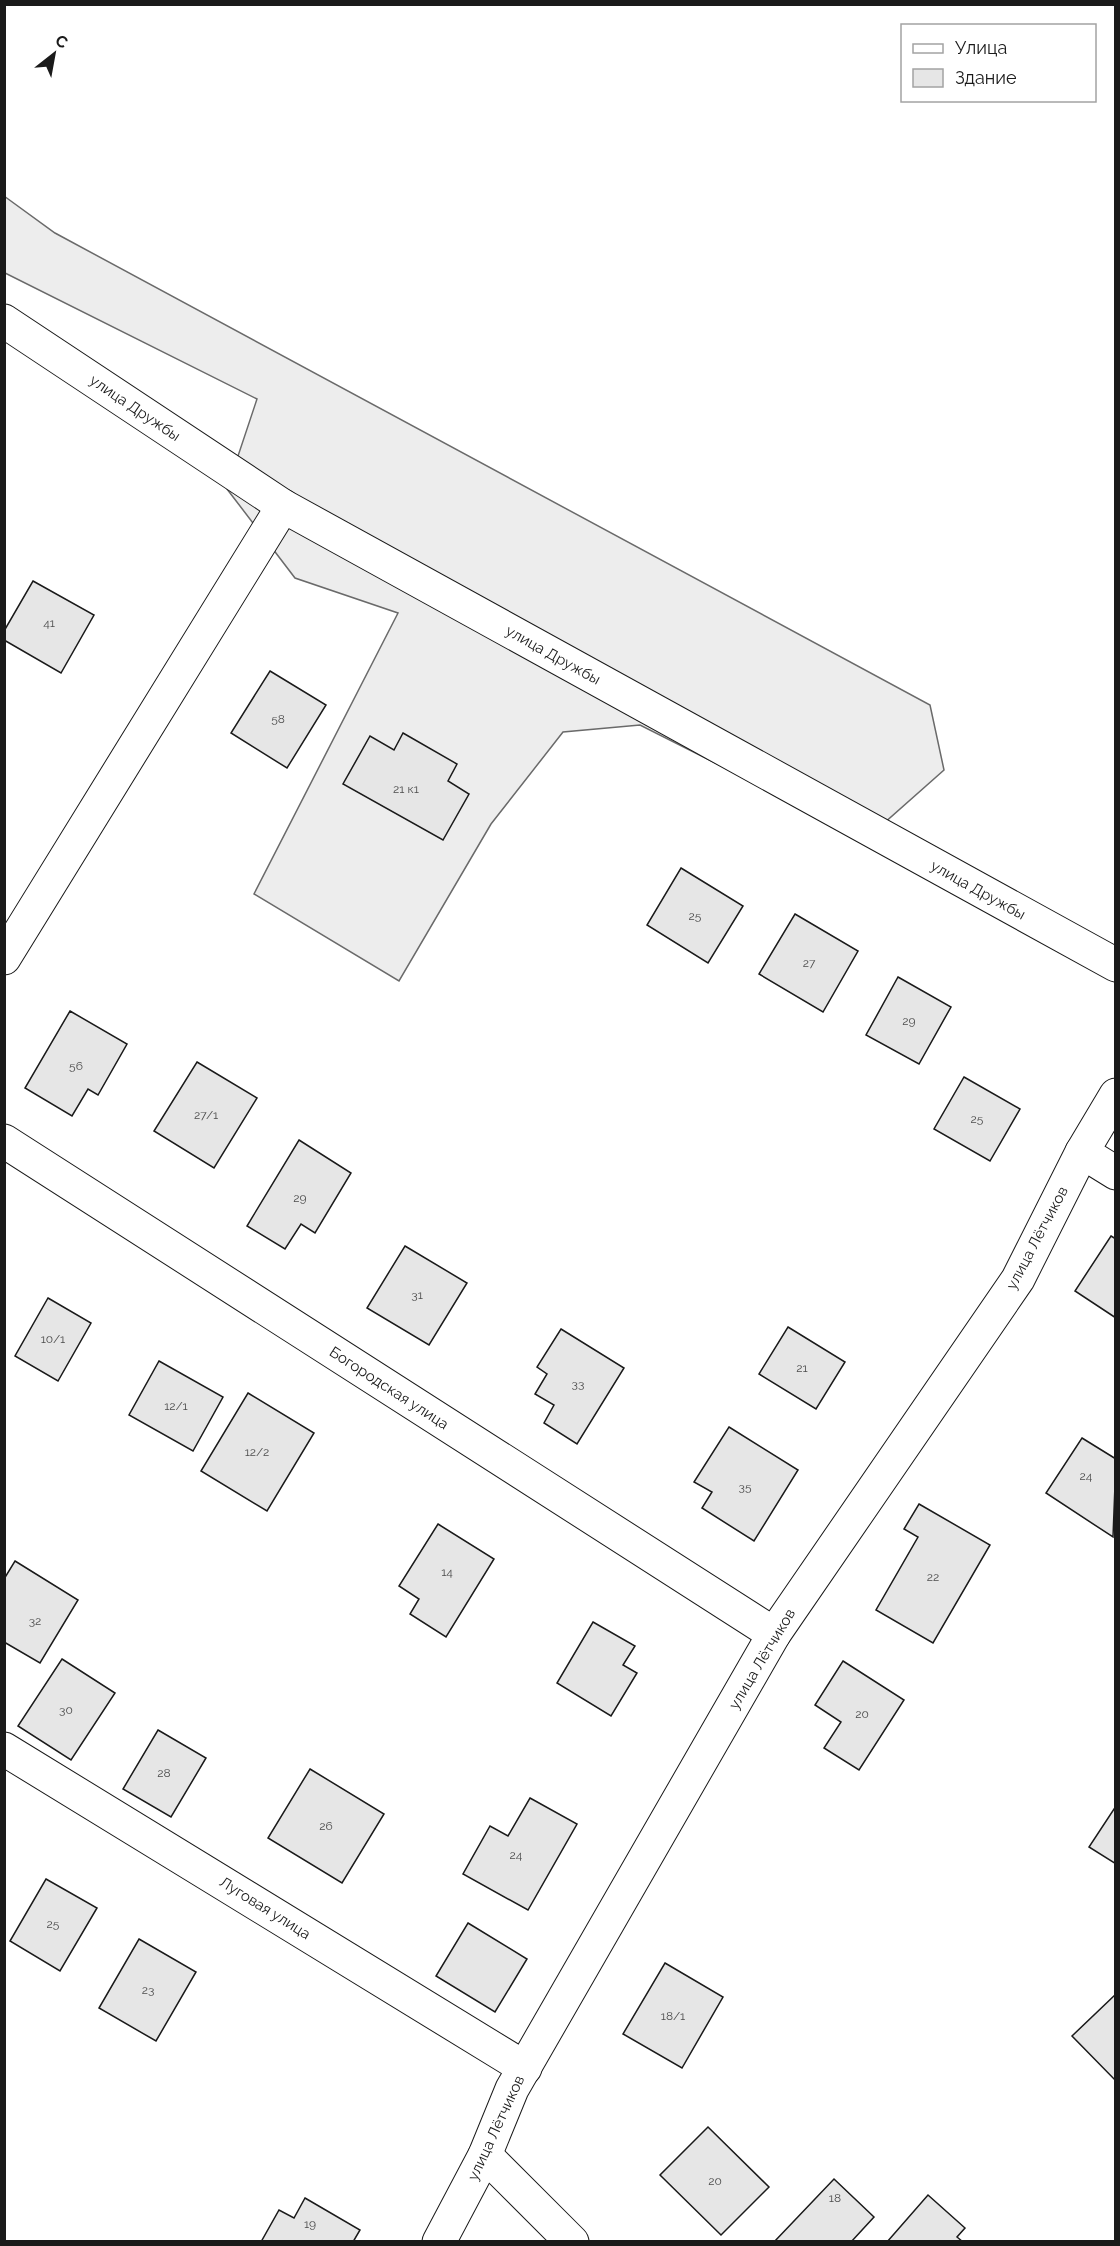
<svg xmlns="http://www.w3.org/2000/svg" width="1120" height="2246" font-family="Raleway,sans-serif">
  <style>
    .built { fill: #ededed; stroke: #6a6a6a; stroke-width: 1.5 }
    .building { fill: #e6e6e6; stroke: #1a1a1a; stroke-width: 1.5 }
    .lines { fill: none; stroke-linecap: round; stroke-linejoin: round }
    .minor-casing { stroke: #1a1a1a; stroke-width: 35 }
    .minor { stroke: #fff; stroke-width: 33 }
    .labels { text-anchor: middle; stroke-width: 4.5; stroke-linejoin: round; paint-order: stroke }
    .number-label { font-size: 12px; fill: #4d4d4d }
    .street-label { font-size: 15px; fill: #1a1a1a; stroke: #fff }
  </style>
  <rect width="100%" height="100%" fill="#fff"/>
  <path class="built" d="M4,196L55,233L930,705L944,770L866,839L640,725L563,732L491,824L399,981L254,894L398,613L295,578L227,489L257,399L5,273Z"/>
  <g class="building">
    <path d="M33,581L94,615L61,673L4,640V631Z"/>
    <path d="M270,671L326,705L287,768L231,733Z"/>
    <path d="M403,733L457,764L448,781L469,794L443,840L343,784L370,736L394,750Z"/>
    <path d="M681,868L743,906L708,963L647,925Z"/>
    <path d="M795,914L858,951L823,1012L759,974Z"/>
    <path d="M898,977L951,1007L919,1064L866,1035Z"/>
    <path d="M70,1011L127,1044L98,1095L88,1089L72,1116L25,1088Z"/>
    <path d="M197,1062L257,1098L214,1168L154,1131Z"/>
    <path d="M964,1077L1020,1109L990,1161L934,1129Z"/>
    <path d="M299,1140L351,1173L315,1233L301,1224L285,1249L247,1226Z"/>
    <path d="M1111,1236L1116,1239V1318L1075,1291Z"/>
    <path d="M405,1246L467,1283L429,1345L367,1308Z"/>
    <path d="M48,1298L91,1323L58,1381L15,1356Z"/>
    <path d="M788,1327L845,1362L816,1409L759,1374Z"/>
    <path d="M561,1329L624,1368L577,1444L544,1423L554,1405L535,1394L547,1374L537,1367Z"/>
    <path d="M159,1361L223,1397L193,1451L129,1415Z"/>
    <path d="M248,1393L314,1433L267,1511L201,1471Z"/>
    <path d="M729,1427L798,1470L754,1541L702,1508L712,1492L694,1482Z"/>
    <path d="M1082,1438L1116,1459L1113,1537L1046,1493Z"/>
    <path d="M919,1504L990,1545L933,1643L876,1610L918,1537L904,1529Z"/>
    <path d="M438,1524L494,1559L446,1637L410,1614L419,1599L399,1586Z"/>
    <path d="M15,1561L78,1600L40,1663L4,1642V1579Z"/>
    <path d="M593,1622L635,1646L623,1665L637,1673L611,1716L557,1683Z"/>
    <path d="M62,1659L115,1693L71,1760L18,1726Z"/>
    <path d="M843,1661L904,1700L859,1770L824,1748L841,1722L815,1705Z"/>
    <path d="M158,1730L206,1758L171,1817L123,1789Z"/>
    <path d="M310,1769L384,1814L342,1883L268,1838Z"/>
    <path d="M530,1798L577,1824L528,1910L463,1874L490,1826L508,1836Z"/>
    <path d="M1116,1806V1864L1089,1847Z"/>
    <path d="M46,1879L97,1908L60,1971L10,1941Z"/>
    <path d="M468,1923L527,1959L495,2012L436,1976Z"/>
    <path d="M139,1939L196,1972L156,2041L99,2008Z"/>
    <path d="M665,1963L723,1997L682,2068L623,2034Z"/>
    <path d="M1116,1994V2081L1072,2036Z"/>
    <path d="M708,2127L769,2187L721,2235L660,2175Z"/>
    <path d="M834,2179L874,2217L851,2242H774Z"/>
    <path d="M928,2195L965,2228L957,2237L963,2242H887Z"/>
    <path d="M305,2198L360,2230L353,2242H261L279,2210L294,2218Z"/>
  </g>
  <g class="lines">
    <g class="minor-casing">
      <g id="minor">
        <path d="M4,321L283,506L1116,965"/>
        <path d="M4,958L283,506"/>
        <path d="M4,1141L774,1634"/>
        <path d="M1082,1152L1116,1173"/>
        <path d="M4,1749L525,2068"/>
        <path d="M485,2155L572,2242"/>
        <path d="M439,2242L485,2155L512,2089L774,1634L1018,1279L1082,1152L1116,1095"/>
      </g>
    </g>
    <use href="#minor" class="minor"/>
  </g>
  <g class="labels">
    <g class="number-label">
      <text x="49" y="627">41</text>
      <text x="278" y="723">58</text>
      <text x="406" y="793">21 к1</text>
      <text x="695" y="920">25</text>
      <text x="809" y="967">27</text>
      <text x="909" y="1025">29</text>
      <text x="76" y="1070">56</text>
      <text x="206" y="1119">27/1</text>
      <text x="977" y="1123">25</text>
      <text x="300" y="1202">29</text>
      <text x="417" y="1299">31</text>
      <text x="53" y="1343">10/1</text>
      <text x="802" y="1372">21</text>
      <text x="578" y="1388">33</text>
      <text x="176" y="1410">12/1</text>
      <text x="257" y="1456">12/2</text>
      <text x="1086" y="1480">24</text>
      <text x="745" y="1491">35</text>
      <text x="447" y="1576">14</text>
      <text x="933" y="1581">22</text>
      <text x="35" y="1625">32</text>
      <text x="66" y="1714">30</text>
      <text x="862" y="1718">20</text>
      <text x="164" y="1777">28</text>
      <text x="326" y="1830">26</text>
      <text x="516" y="1859">24</text>
      <text x="53" y="1928">25</text>
      <text x="148" y="1994">23</text>
      <text x="673" y="2020">18/1</text>
      <text x="715" y="2185">20</text>
      <text x="835" y="2202">18</text>
      <text x="310" y="2228">19</text>
    </g>
    <g class="street-label">
      <text transform="translate(135 408) rotate(34)" y="5">улица Дружбы</text>
      <text transform="translate(553 655) rotate(29)" y="5">улица Дружбы</text>
      <text transform="translate(978 890) rotate(29)" y="5">улица Дружбы</text>
      <text transform="translate(1037 1238) rotate(-62)" y="5">улица Лётчиков</text>
      <text transform="translate(389 1388) rotate(33)" y="5">Богородская улица</text>
      <text transform="translate(762 1659) rotate(-59)" y="5">улица Лётчиков</text>
      <text transform="translate(265 1908) rotate(32)" y="5">Луговая улица</text>
      <text transform="translate(496 2128) rotate(-65)" y="5">улица Лётчиков</text>
    </g>
  </g>
  <rect width="1120" height="2246" fill="none" stroke="#1a1a1a" stroke-width="12"/>
  <rect x="901" y="24" width="195" height="78" fill="#ffffff" stroke="#a3a3a3" stroke-width="1.5"/>
  <rect x="913" y="44" width="30" height="9" fill="#ffffff" stroke="#a3a3a3" stroke-width="1.5"/>
  <text x="955" y="54" font-size="18" fill="#1a1a1a">Улица</text>
  <rect x="913" y="69" width="30" height="18" fill="#e6e6e6" stroke="#a3a3a3" stroke-width="1.5"/>
  <text x="955" y="84" font-size="18" fill="#1a1a1a">Здание</text>
  <g transform="translate(54 54) rotate(31)" stroke="#ffffff" stroke-width="4.5" paint-order="stroke">
  <path d="M0-4.5L10 22L0 15L-10 22Z" fill="#1a1a1a"/>
  <text y="-9" font-size="16" font-weight="bold" text-anchor="middle" fill="#1a1a1a">С</text>
  </g>
</svg>
